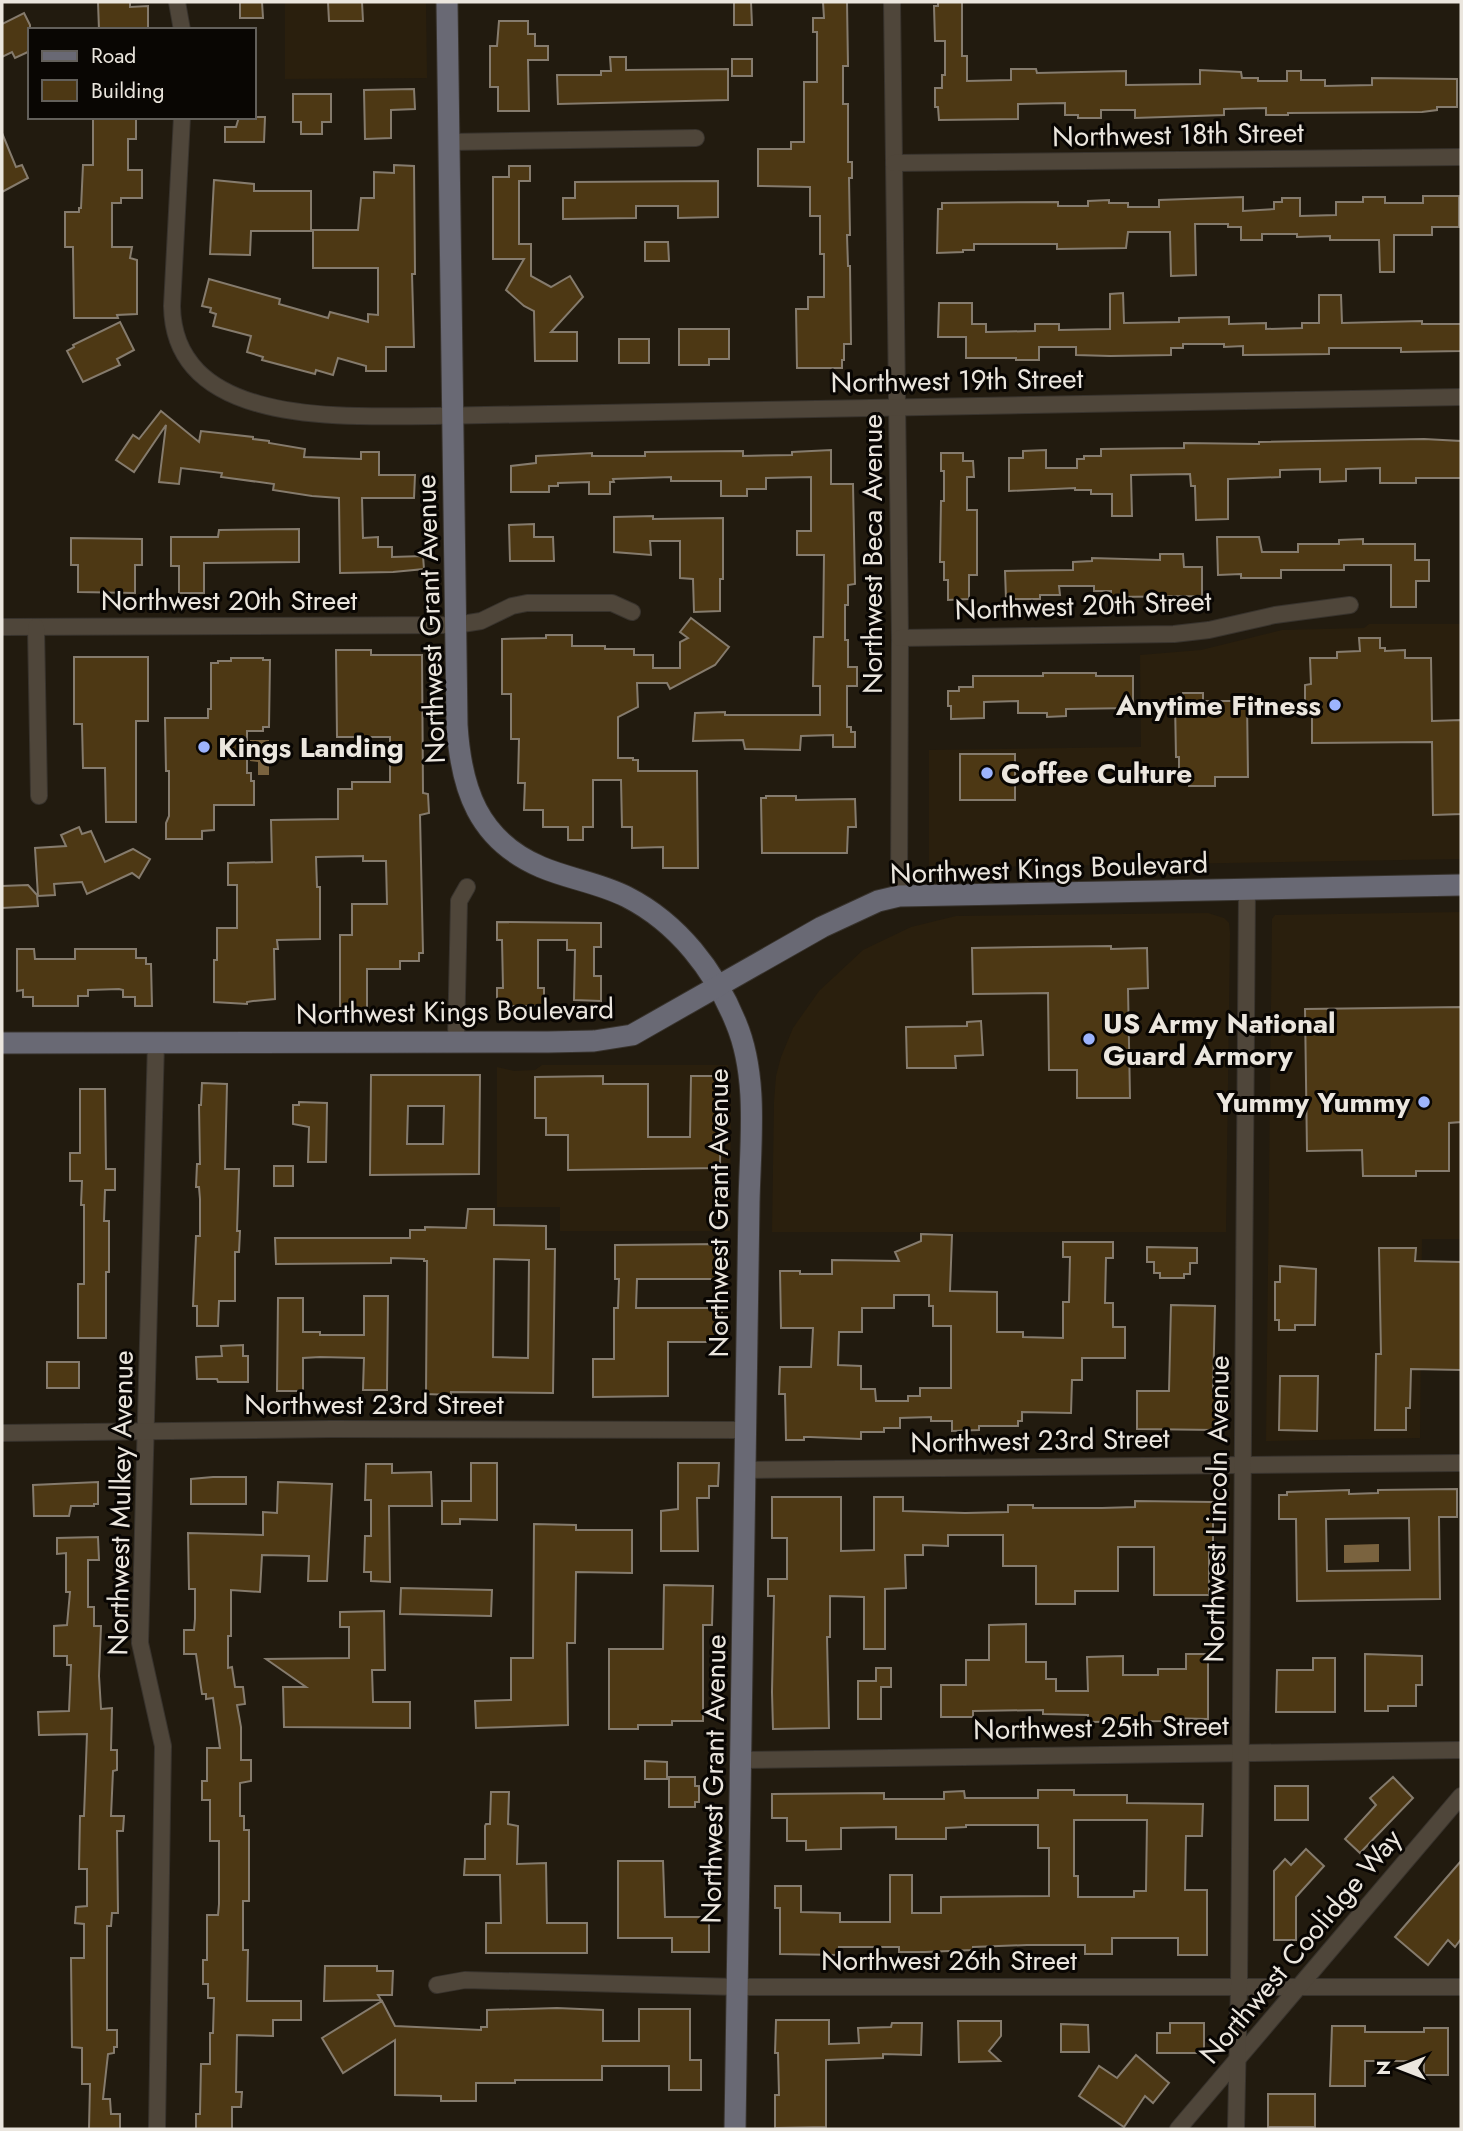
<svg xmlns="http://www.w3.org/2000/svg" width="1463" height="2131" font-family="Jost,sans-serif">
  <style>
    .built { fill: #2a1f0d }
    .water { fill: #7a633f }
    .building { fill: #4d3814; stroke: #857b6d; stroke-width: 2; fill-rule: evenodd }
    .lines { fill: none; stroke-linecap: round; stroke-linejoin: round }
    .street-casing { stroke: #38332d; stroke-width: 18 }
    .secondary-casing { stroke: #38332d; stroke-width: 23 }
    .street { stroke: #4f463a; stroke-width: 16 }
    .secondary { stroke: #696974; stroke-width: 21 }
    .poi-dot { fill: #9db4fd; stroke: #090603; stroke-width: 2.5 }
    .labels { text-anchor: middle; stroke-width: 6; stroke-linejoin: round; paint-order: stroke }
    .street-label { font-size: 28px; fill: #ebe6de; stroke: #090603 }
    .poi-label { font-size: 28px; font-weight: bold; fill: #ebe6de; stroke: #090603; text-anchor: start }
  </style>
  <rect width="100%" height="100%" fill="#221b0f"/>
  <g class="built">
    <path d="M285,2H426L427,78L285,79Z"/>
    <path d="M1369,624H1461V859L929,868V750L1141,747L1140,655L1201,650L1282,630L1364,628Z"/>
    <path d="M1461,912V1239H1422L1420,1438L1266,1441L1272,919L1275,915Z"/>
    <path d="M1208,913L1224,918L1229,923L1230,933L1226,1232H772L774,1102L776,1076L781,1057L793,1028L819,991L863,950L911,927L956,916Z"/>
    <path d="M542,1065H728L731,1092L730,1231H560V1207H497V1067L514,1071L535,1070Z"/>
  </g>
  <g class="water">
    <path d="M250,740H269V775H258V762L250,761Z"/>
    <path d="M1379,1544V1562L1344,1563V1545Z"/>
  </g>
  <g class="building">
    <path d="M98,2H130V7L148,6V28L99,30Z"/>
    <path d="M240,2H262L263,18H240Z"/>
    <path d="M328,2H362L363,21H329Z"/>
    <path d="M734,2H751L752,25H734Z"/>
    <path d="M823,2H847L848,66H843V104H848V162H852V178H849L850,235H847L848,266H850L851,344H844V360H842V368H797L796,309H808V297H824V254H820V216H810V187L758,186V149H791V142H804V82H817V32H813V18H824Z"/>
    <path d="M938,2H962V56H967V81L1011,80V69H1036L1037,73L1126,71V85L1200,84V70L1241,72L1242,78H1258V81H1287V71H1301V80H1325V86L1372,85V78L1457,79V107H1437V110L1422,112L1288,113V115H1266V108L1224,109V115L1135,118V110H1101V118H1078V115H1065V103L1018,104V119L939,120L938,107H935V88H942V75H945V41H935L934,6H938Z"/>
    <path d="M24,13L30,25V51L15,58L12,52L2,57V24Z"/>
    <path d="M499,21H528V34H535V46H548V60H528L529,111H498V87H490V46H497Z"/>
    <path d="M610,57H626V70L728,69V100L558,104L557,75H601V71H611Z"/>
    <rect x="732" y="59" width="20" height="17"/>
    <path d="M414,89L415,109L391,110V138L365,139L364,90Z"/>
    <path d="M293,94H331V122H322V134H301V122H293Z"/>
    <path d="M93,117H136V139H128V170H142V198H121V203H112V247H132L130,258L137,260V314L117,315L118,318H74L73,251V247H65V212H79V208H81L83,165H93Z"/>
    <path d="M239,117H265L264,142H225V127H236Z"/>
    <path d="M2,133L16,167L22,165L28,178L2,192Z"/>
    <path d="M394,165L414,166L415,274H412L414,347H386V371H366V366L338,358L333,375L316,370L315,374L262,360L263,357L247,352L251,336L213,326L216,314L210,312L211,308L202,306L209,279L280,299L279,304L328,318L330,312L368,322V314L378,315V268H313V230H358L361,198H374V172L394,173Z"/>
    <path d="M509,166H530V181H519V244H531V276L551,287L570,276L583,297L551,332H577V361H535L534,311L524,306L506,290L524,259H493V177H509Z"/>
    <path d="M214,180L254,184V191H311V231H251L250,255L210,254Z"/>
    <path d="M718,181V217L678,218V206H636V218L563,219V198H575V182Z"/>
    <path d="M1423,196H1459V227H1432V235H1394V272H1380L1379,240H1330V236L1297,237V234H1262V240H1241V227H1228V224H1195L1196,275L1171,276L1170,232H1128L1126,248L1057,249V244H974V250H963V252L937,253L938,209H942V203L1058,202V206H1088V201L1109,200V203H1128V207H1159V200L1243,197V211L1274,209V202H1282V198H1300V216L1336,215V202H1363V197H1385V203H1423Z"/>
    <path d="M645,242H668L669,261H645Z"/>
    <path d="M1123,293L1124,323L1179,322V318L1229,317V324L1266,323V329L1302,328V323H1319V295H1341L1342,323L1422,321V324H1461V351L1401,352V348H1329V354L1243,355V346L1224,347V344H1183V348H1171V355L1110,356L1076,355V347H1039V360H1016V358H966V337H938L939,303H972V324H986V332L1035,331V324H1059V330L1110,329V294Z"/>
    <path d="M120,322L134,350L117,359L120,365L83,382L67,351L74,347L73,345Z"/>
    <path d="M679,329H729V359H709V365H679Z"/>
    <rect x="619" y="339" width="30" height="24"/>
    <path d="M161,411L199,442L201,431L253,437V439L269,441V443L305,449L304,457L361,459V452H379V475H415L414,498H362L363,538L378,537V547H392V557L423,556L424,569L393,572L340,573L339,498L312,496L273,490L274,484L221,477L222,473L181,468L179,484L159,482L166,425L134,472L116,460L133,435L139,439Z"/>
    <path d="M1424,439L1461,441V478H1416V483H1380V468L1346,469V481L1320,482V469L1280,470V477L1228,479V519L1196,520L1195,486H1191L1190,474L1131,475L1132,516H1112V494H1091V490H1075V488L1009,491V458H1023V451L1046,450V468H1077V459H1084V456H1101V449L1184,448V443L1259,444V442Z"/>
    <path d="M831,450V484H853L855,584L848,585V605H845V640H848V667H857V686H847V727H851V732H855V747H833V735L801,736L800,750L745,749L743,740L693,741L695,713L725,712V715H820V686H813L814,637H823L824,555H797V531H811V477L766,478V489H747V496H721V481H671V477L613,479L614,482H610V494H589V482L558,483V486H549V492H511V466L536,463V456L592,453V456H645V452L743,451V456L792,455V452Z"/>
    <path d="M941,453H963V461H973L974,477H967V510H977V575H969V599L948,600V580H944V562H940L941,501H944V471H941Z"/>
    <path d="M653,516V519L723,518V579H720V611L694,612L693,579L680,578V541H650L651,555L614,552V517Z"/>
    <path d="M534,524V537H553L554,561H510L509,525Z"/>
    <path d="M299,529V562L204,563V593H179V566H171V537H218L219,530Z"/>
    <path d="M1217,537H1259L1262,552H1298V544H1339V540L1363,539V544H1415V560H1429V581H1416V607H1391V565H1344V570H1281V578H1241V574L1218,575Z"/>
    <path d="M71,538L142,539V565H135V593L78,592V565H71Z"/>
    <path d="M1160,554H1183L1184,567H1202V596L1111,597V591H1094V586H1059L1060,595H1040V599H1006L1005,571L1073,570V562L1092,561V558L1160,560Z"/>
    <path d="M691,618L729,647L715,665L670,689L667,683H637L638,707L618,717V758H633V760H638V771H697L698,868H663V847L632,848V827H622L621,780H593V827H583V840H568V827H543V810H524L525,783H518L519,739H511V694H502V639L546,638V635H572V646H605V649H634V655H653V668H680V642L688,638L680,632Z"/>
    <path d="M1359,638H1380V648H1385V651L1405,650V658H1431L1432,721L1461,720V814L1433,815L1432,742L1312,743V704H1305V685L1311,684L1310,658H1337V652L1360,651Z"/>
    <path d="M336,650H371V655H422L423,793L428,794L429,813L420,815L423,953H419V961H400V969H367V1009H340V935H352V904H387L386,861H363V856L316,857L317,887H320V939L277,940L278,949H274L275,999L253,1001L247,1002V1004L214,1002V960H217V928H237V885H228V863L272,862L271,820L338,819V789H352V782H390V737H337Z"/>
    <path d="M74,657H148V721H136V822H106L105,768H83L82,724H74Z"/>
    <path d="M231,658H263V660H270L269,727H263V731H247V773H251V781H254V805H214V830L202,831V839H166V823L169,816V771H166L165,718H208V709H211V663H218V661H231Z"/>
    <path d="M1043,673H1096V676H1133V708L1066,709V716L1047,717V713H1018V701L984,702V718L951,719V706H948V691H959V687H973V676H1043Z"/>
    <path d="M1183,693H1203V701H1247L1248,777H1215V786H1189V777H1179V757H1176L1175,702H1183Z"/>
    <rect x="960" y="754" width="55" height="46"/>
    <path d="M766,796H796V800L855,799L856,827H848L847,853H762L761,798H766Z"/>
    <path d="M79,827L82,834L91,831L105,862L133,849L150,859L139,878L132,873L87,894L82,882L54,884L55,895L38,896L35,848L66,846L61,835Z"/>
    <path d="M28,885L37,895L38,906L2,908V886Z"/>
    <path d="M497,922L601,923V947H594V976H601V1001L574,1000L575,950H567V940H538V988H544V1006H497V988H503L502,940H497Z"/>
    <path d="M1111,946V949L1147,948L1148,988L1128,989L1130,1098H1077V1070H1049L1048,993L973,994L972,948Z"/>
    <path d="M17,949H34L35,959H75V949H136V958H146V964H151L152,1006H135V997H123V990L119,989L88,990V996H78V1006H33V997H23V990L17,991Z"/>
    <path d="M1461,1007V1122L1449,1123V1171H1416V1176H1363L1362,1150L1307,1151L1305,1009Z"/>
    <path d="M981,1021L983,1055L955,1056L956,1068H907L906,1027L967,1026V1022Z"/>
    <path d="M371,1075H480L479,1174L370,1175ZM408,1106H444L443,1144H407Z"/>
    <path d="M603,1076V1084H648V1137H690L691,1076H721L720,1168L568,1170V1135H546V1118H535V1077Z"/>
    <path d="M202,1083L227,1084L225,1169H239L237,1231H240L239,1252H235V1301H219L218,1326H197V1306H193L196,1236H200V1199L199,1187H196L197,1164H200L199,1105H201Z"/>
    <path d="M80,1089H105L106,1169H115V1190H105L104,1221H109V1272H106V1338H78V1284H84V1205H81L82,1181H70V1153H80Z"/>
    <path d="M299,1102L327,1103L326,1162H308L309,1127L293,1124V1105H299Z"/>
    <rect x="274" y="1166" width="19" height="20"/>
    <path d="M468,1209H494V1225L546,1226V1249H555L553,1393L451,1392V1395L426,1394L427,1261H424V1259L391,1258V1263L276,1264L275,1238H410V1230H425V1227L466,1228ZM494,1259L529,1260L528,1358L493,1357Z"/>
    <path d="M921,1234L952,1235L950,1291L997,1292V1332H1023V1337L1063,1338V1302H1069L1070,1257H1063V1242H1113V1258H1106L1105,1303H1113V1327H1125V1358H1082V1380H1072L1071,1413L1022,1412V1421H1018V1426H979V1430L952,1431V1421H931V1417L900,1418V1428H884V1432H861V1439L810,1437H804V1440H786L785,1394H779L780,1367H811L813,1328H781L780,1271H800V1274H832V1260L899,1261L895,1252L921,1241ZM894,1295H929V1306H933V1326H951V1388H920V1396H908V1401H876L875,1389H861V1366L838,1365L839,1332H862V1308H894Z"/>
    <path d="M723,1244V1279H637L636,1308H722V1342H668V1396L593,1397V1359H614V1308H618L619,1279H615V1245Z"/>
    <path d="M1147,1247L1197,1248V1263H1190V1274H1184V1278H1160V1273H1154V1262H1147Z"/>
    <path d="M1379,1248H1416L1415,1261L1461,1262V1370L1411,1369L1410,1408H1406V1430H1375L1376,1354H1381Z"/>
    <path d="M1280,1266L1316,1269L1315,1325H1295V1330H1279V1320H1275V1282H1280Z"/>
    <path d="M364,1296H388L387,1390H363L364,1358L320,1357L303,1358V1391H277L278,1298H303V1332H320V1335H364Z"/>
    <path d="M1171,1305L1215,1306L1213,1392H1216L1217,1397V1430L1137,1429V1391H1169Z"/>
    <path d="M243,1345V1356H248V1382H218L217,1379H197L196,1357L222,1356L221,1346Z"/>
    <rect x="47" y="1362" width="32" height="26"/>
    <path d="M1280,1376H1318L1317,1431L1279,1430Z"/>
    <path d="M471,1463H497V1520L460,1519V1524H442V1501H471Z"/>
    <path d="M678,1463H719L718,1486H709V1498H697L698,1551H661V1511L678,1509Z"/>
    <path d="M366,1464H392V1473L431,1472L432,1506H389L390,1582L371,1581V1572H364L365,1536H371V1500H365Z"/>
    <path d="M213,1477H246V1504H191V1479Z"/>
    <path d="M98,1482V1504H94V1506H71L69,1516H34L33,1485Z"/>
    <path d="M278,1482L332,1484L327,1581H308L309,1556L262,1555L260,1592L231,1590V1636H228V1668L232,1667L235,1687H243L245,1704L237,1705L241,1727V1760H251V1781L240,1783V1816H244V1830H249V1901H243V1950H248L247,2001H301V2020H273V2036L237,2035L236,2092H242L241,2107H232V2129H196V2114H200L201,2064H210V2033H213L214,1998H208V1984H203V1960H207V1915H218L219,1904V1841H210V1800H202V1781H207V1748H220L213,1698L206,1699V1694H202L196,1654H184V1630H194L195,1619V1589H189L188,1533L263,1535V1512L277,1513Z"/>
    <path d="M1457,1489V1517H1439L1440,1599L1297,1601L1296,1519H1279V1495H1287V1492L1349,1490V1494L1378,1493V1490ZM1409,1518L1410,1570L1327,1571L1326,1519Z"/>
    <path d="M772,1497H841V1551L874,1550V1497H903V1511L965,1513L1008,1512V1505H1033V1508H1102L1135,1507V1501L1213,1502V1547H1209V1595H1154V1547H1118V1591H1075V1604H1036V1566H1003V1535H948V1546L923,1545V1555H905L906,1588L885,1589V1649H864V1597L830,1596V1637H827L829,1728L773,1729L772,1692L774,1596H768V1579H787V1538H772Z"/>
    <path d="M534,1524L576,1525V1530H632V1573L576,1572L575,1643H567L568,1725L476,1728L475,1701L511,1700V1658H533Z"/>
    <path d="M98,1537L99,1560H88V1607H94V1626H101L99,1676L101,1709L112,1708L111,1750H117V1770L113,1771L111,1816H124L123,1831H117L118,1913H112L111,1926H107V2030H117V2047H114V2053L108,2054L103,2099H110L111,2114H120V2129H89L90,2084H82V2048L72,2047L71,1958H84V1924L75,1923L76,1907L87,1906V1869H79L80,1816H84L87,1734L39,1735L38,1712L69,1711L71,1665H67V1656H54V1626L67,1625L70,1592H66V1553L57,1554V1538Z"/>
    <path d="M664,1585L713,1586L712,1625H703V1721H672V1725H638V1729H609V1649H663Z"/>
    <path d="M401,1588L492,1590L491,1616L400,1614Z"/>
    <path d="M384,1611L385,1670H372L373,1702H410V1728L284,1727L283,1687H306L266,1659L349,1658V1627H340V1612Z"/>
    <path d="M1026,1624V1662H1046V1679H1056V1691H1088L1087,1657L1123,1656V1675H1158V1669H1186V1654H1208V1719L1164,1718V1721L1088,1722V1715L1043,1714V1710L973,1711V1717H941V1685H966V1660H989V1625Z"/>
    <path d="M1365,1654L1422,1656V1685H1416V1706H1388V1711H1365Z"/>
    <path d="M1313,1658H1335V1712H1276L1277,1670H1313Z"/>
    <path d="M876,1668H891V1687H881V1719H858V1681H876Z"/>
    <path d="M645,1761L667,1762V1779H645Z"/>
    <path d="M669,1777H695V1786H699V1802H695V1807H669Z"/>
    <path d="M1393,1777L1413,1798L1360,1853L1345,1839L1376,1805L1370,1798Z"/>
    <rect x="1275" y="1786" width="33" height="34"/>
    <path d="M1038,1790H1074V1795H1127V1803L1203,1804L1202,1836H1186L1185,1890H1207V1955H1178V1938H1112V1954H1085V1945H1027L973,1947V1950L925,1952H899V1947H839V1955L780,1954V1908H775V1886H801V1912L840,1913V1922H890V1875H912V1913H941V1897L1049,1896V1848H1038V1825H966V1827L946,1828V1839H896V1827L841,1828V1849L806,1850V1841H787V1818H772V1794L884,1793V1799H944V1792L964,1791L965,1798H1038ZM1074,1820H1147L1146,1891H1134V1897H1078V1876H1074Z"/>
    <path d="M491,1792H509L508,1824L518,1826L517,1864L546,1863L547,1923H587V1953H486V1923H501L500,1875H464L465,1859H485V1826L486,1824H490Z"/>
    <path d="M1306,1849L1324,1866L1296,1897V1940H1274V1871L1285,1859L1291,1865Z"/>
    <path d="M618,1861H663L665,1917H709V1952H672V1938H618Z"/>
    <path d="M1461,1861V1939L1455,1947L1448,1940L1428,1965L1395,1937Z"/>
    <path d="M325,1966H377V1971H393L392,1995H378L381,2000L324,2001Z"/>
    <path d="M382,2001L395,2026L481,2030V2027H487V2010L557,2008L603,2010V2041H639V2009H690V2060H701V2090H669V2066H602V2080H515V2083H476V2101H441V2096L395,2095V2040L343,2073L322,2038Z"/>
    <path d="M776,2020H829V2044L859,2043L858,2028L891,2027L892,2023H922L921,2055L883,2054V2058L826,2060V2127L775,2128V2095H779L778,2053H775Z"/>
    <path d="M958,2021H1001V2036L989,2051L1000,2061L959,2062Z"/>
    <path d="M1170,2023H1204V2053H1157V2033H1170Z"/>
    <path d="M1061,2024L1088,2025L1089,2052H1061Z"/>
    <path d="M1332,2026H1365V2032H1424V2028H1448V2075H1424V2061H1365V2086H1330Z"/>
    <path d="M1136,2055L1169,2083L1153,2103L1145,2096L1124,2127L1079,2096L1099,2066L1117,2078Z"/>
    <rect x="1268" y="2094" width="47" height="33"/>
  </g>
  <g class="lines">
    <g class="street-casing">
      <g id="street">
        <path d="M177,2L182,30"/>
        <path d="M892,2L900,638L899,896"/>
        <path d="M182,117L172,306C174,429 349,416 434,416L1461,397"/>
        <path d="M449,142L696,138"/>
        <path d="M894,163L1461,157"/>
        <path d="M2,627L456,625L481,621L512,606L527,603H612L632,612"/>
        <path d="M36,627L39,796"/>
        <path d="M900,638L1174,634L1209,630L1275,615L1350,605"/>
        <path d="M456,1041L459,901L467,887"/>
        <path d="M156,1042L140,1643L163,1746L157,2129"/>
        <path d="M2,1433L331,1429L746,1430"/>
        <path d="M745,1470L1461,1463"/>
        <path d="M741,1760L1461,1750"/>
        <path d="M437,1985L465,1980L737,1987H1461"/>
        <path d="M1178,2129L1461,1796"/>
        <path d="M1236,2129L1239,1986L1247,889"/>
      </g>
    </g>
    <g class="secondary-casing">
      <g id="secondary">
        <path d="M447,2L457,725C461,789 478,840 541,867C569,879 600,883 627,897C678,923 715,971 736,1023C759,1078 750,1145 749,1203L735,2129"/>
        <path d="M2,1043L548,1042L594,1041L632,1035L822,927L878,901L899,896L1461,885"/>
      </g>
    </g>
    <use href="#street" class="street"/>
    <use href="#secondary" class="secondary"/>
  </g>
  <g class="poi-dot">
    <circle cx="1335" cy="705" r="7"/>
    <circle cx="204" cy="747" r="7"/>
    <circle cx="987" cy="773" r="7"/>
    <circle cx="1089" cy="1039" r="7"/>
    <circle cx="1424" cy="1102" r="7"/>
  </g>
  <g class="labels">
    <g class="street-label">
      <text transform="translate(1178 134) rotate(-1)" y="10">Northwest 18th Street</text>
      <text transform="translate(957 380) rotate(-1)" y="10">Northwest 19th Street</text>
      <text transform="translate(872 554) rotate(-90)" y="10">Northwest Beca Avenue</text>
      <text x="229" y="610">Northwest 20th Street</text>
      <text transform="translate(1083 605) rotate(-2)" y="10">Northwest 20th Street</text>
      <text transform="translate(430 619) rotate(-92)" y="10">Northwest Grant Avenue</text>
      <text transform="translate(1049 868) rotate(-2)" y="10">Northwest Kings Boulevard</text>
      <text transform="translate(455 1011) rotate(-1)" y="10">Northwest Kings Boulevard</text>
      <text transform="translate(718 1213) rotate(-90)" y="10">Northwest Grant Avenue</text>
      <text x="374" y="1414">Northwest 23rd Street</text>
      <text transform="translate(1040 1440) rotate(-1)" y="10">Northwest 23rd Street</text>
      <text transform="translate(120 1503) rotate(-89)" y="10">Northwest Mulkey Avenue</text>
      <text transform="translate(1216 1509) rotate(-89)" y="10">Northwest Lincoln Avenue</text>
      <text transform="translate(1101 1727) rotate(-1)" y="10">Northwest 25th Street</text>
      <text transform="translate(713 1779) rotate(-89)" y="10">Northwest Grant Avenue</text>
      <text transform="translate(1300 1946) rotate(-50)" y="10">Northwest Coolidge Way</text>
      <text x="949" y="1970">Northwest 26th Street</text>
    </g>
    <g class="poi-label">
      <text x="1321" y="715" text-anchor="end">Anytime Fitness</text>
      <text x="218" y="757">Kings Landing</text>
      <text x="1001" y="783">Coffee Culture</text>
      <text x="1103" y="1033">US Army National<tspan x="1103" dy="32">Guard Armory</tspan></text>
      <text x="1410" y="1112" text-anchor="end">Yummy Yummy</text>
    </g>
  </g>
  <rect width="1463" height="2131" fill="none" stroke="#ebe6de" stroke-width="7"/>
  <rect x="28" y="28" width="228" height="91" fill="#090603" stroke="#63605b" stroke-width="2"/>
  <rect x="42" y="51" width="35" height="10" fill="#696974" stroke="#63605b" stroke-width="2"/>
  <text x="91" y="63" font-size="21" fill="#ebe6de">Road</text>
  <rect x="42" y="80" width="35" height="21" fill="#4d3814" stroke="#63605b" stroke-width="2"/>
  <text x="91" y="98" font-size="21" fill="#ebe6de">Building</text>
  <g transform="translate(1400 2068) rotate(270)" stroke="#090603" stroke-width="5" paint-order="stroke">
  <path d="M0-5L12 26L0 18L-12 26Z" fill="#ebe6de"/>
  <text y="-10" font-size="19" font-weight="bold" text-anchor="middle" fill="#ebe6de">N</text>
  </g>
</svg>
